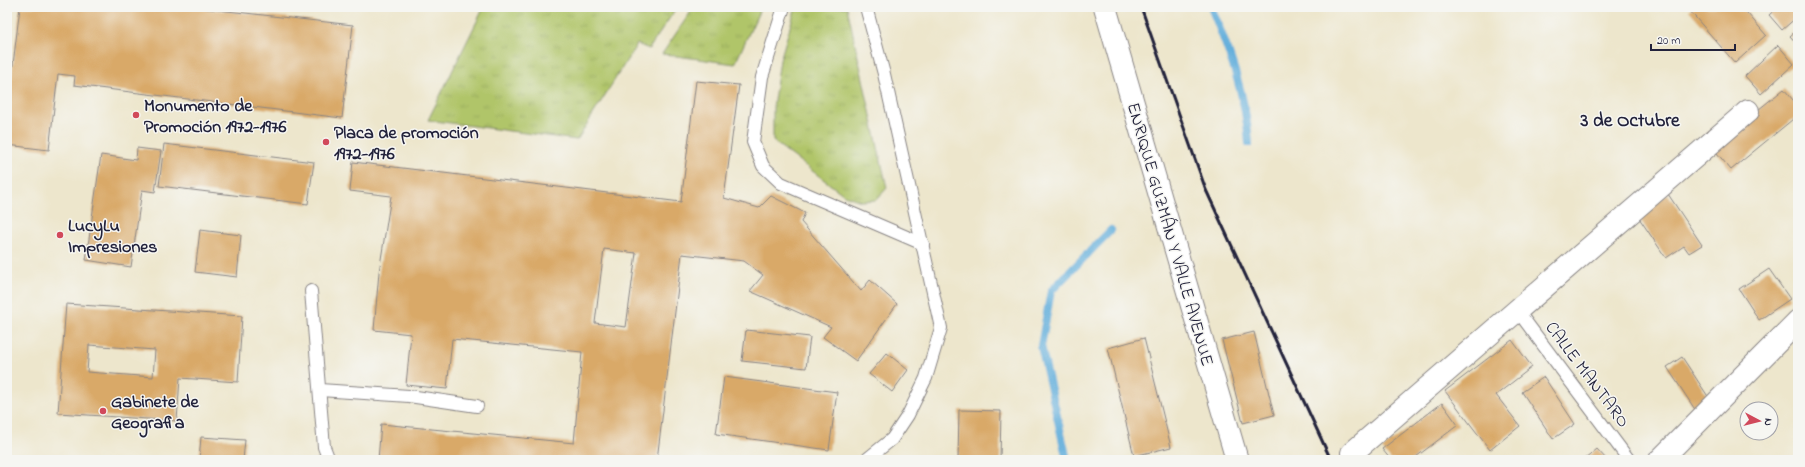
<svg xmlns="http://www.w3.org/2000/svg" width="1805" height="467" font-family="'Indie Flower',sans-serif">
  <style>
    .park { fill: url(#park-tufts); stroke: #697452 }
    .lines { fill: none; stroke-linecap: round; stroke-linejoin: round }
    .stream { stroke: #62aedb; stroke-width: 8 }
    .building { fill: #d9a967; fill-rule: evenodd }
    .service-casing { stroke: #888484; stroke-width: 14 }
    .minor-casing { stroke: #888484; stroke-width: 24 }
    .tertiary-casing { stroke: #888484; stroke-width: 24 }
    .service { stroke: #fff; stroke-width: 12 }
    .minor { stroke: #fff; stroke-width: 22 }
    .tertiary { stroke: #fff; stroke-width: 22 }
    .rail { stroke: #22223b; stroke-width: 3 }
    .poi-dot { fill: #d1495b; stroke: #f6f6f2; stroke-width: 1.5 }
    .labels { text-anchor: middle; stroke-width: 3; stroke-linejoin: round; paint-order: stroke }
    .poi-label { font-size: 18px; font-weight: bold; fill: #22223b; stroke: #f6f6f2; text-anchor: start }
    .street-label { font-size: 18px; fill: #22223b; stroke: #f6f6f2 }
    .neighbourhood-label { font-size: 19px; font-weight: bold; fill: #22223b; stroke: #f6f6f2 }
  </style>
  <defs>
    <pattern id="park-tufts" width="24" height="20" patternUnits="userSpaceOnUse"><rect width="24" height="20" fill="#b0c569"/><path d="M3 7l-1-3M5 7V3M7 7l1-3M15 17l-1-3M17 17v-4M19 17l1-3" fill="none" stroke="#97a95c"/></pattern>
  </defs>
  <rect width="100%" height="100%" fill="#f6f6f2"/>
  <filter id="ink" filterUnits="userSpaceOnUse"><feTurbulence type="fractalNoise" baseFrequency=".025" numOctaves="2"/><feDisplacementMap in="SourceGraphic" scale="8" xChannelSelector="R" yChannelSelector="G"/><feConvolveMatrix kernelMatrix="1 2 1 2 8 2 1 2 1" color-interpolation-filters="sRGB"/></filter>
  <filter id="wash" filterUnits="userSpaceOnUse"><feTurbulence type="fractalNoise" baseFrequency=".012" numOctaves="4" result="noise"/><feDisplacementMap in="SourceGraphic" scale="16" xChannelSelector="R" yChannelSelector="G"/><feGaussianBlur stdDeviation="0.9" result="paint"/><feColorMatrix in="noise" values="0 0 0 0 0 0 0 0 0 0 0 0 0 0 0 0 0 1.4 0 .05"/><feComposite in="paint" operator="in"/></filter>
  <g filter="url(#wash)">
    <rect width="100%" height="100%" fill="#ede6cc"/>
    <g class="park">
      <path d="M484,7H677L649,49L637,44L577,140L428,120Z"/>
      <path d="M694,7H761L735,64L662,54Z"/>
      <path d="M796,7H847L887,188L876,200L861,201L844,195L773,141V107L780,60Z"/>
    </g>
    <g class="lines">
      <g class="stream">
        <path d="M1211,7C1229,51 1246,95 1249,143"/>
        <path d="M1067,460L1041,346L1051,291L1111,230"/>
      </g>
    </g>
    <g id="blocks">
      <g class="building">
        <path d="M20,7H191L353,25L342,118L74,85L75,76L58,74L49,150L7,145V114Z"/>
        <path d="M1693,7H1742L1766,35L1735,63L1689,10Z"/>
        <path d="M1778,7H1798V16L1782,30L1769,15Z"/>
        <path d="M1798,29V45L1790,36Z"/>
        <path d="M1778,45L1794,64L1761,94L1745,76Z"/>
        <path d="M696,81L739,85L724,198L759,208L771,196L805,213L801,222L861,291L870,280L897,304L856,361L823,337L831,327L750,291L763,275L744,261L682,254L657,460H378L381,424L574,443L582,352L452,339L447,389L406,385L411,334L374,330L379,272L391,196L350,191L353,162L681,202ZM604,249L636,253L626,327L595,323Z"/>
        <path d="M1784,89L1798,106V115L1731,170L1712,147Z"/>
        <path d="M164,144L314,162L308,204L159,186Z"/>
        <path d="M137,148L161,151L155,192L142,190L131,267L86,260L101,155L136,160Z"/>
        <path d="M1668,194L1702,245L1689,253L1684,246L1666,258L1637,215Z"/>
        <path d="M200,230L241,235L237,277L195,272Z"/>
        <path d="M1769,269L1790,299L1759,320L1739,289Z"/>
        <path d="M66,304L242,316L238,382L180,378L177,421L58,413ZM89,345L155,350L153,377L87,372Z"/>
        <path d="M746,330L810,337L806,368L742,361Z"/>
        <path d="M1254,332L1274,415L1243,423L1222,340Z"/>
        <path d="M1144,338L1171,447L1134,456L1108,348Z"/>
        <path d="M1512,340L1532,367L1496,395L1520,426L1490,450L1445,391Z"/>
        <path d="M887,353L908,370L892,392L869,374Z"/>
        <path d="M1682,357L1713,404L1698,414L1667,367Z"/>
        <path d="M724,377L837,392L829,450L716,434Z"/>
        <path d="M1544,377L1575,424L1553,439L1522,392Z"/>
        <path d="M1442,403L1458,425L1412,460H1391L1382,449Z"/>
        <path d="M959,410L1001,411L1000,460H958Z"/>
        <path d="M201,437L245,440L243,460H199Z"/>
        <path d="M1597,449L1607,460H1584Z"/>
      </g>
    </g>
  </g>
  <g filter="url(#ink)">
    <use href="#blocks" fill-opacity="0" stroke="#888484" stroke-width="1"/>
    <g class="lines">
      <g class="service-casing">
        <g id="service">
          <path d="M784,7L762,77L753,142L763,166L781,183L923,244"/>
          <path d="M311,291L324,447L329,460"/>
          <path d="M1517,310L1629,460"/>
          <path d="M320,390L409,396L477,406"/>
          <path d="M866,460L892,439L908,415L926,378L941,328L884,74L866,7"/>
        </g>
      </g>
      <g class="minor-casing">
        <g id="minor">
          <path d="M1356,460L1352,453L1748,111"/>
          <path d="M1660,460L1798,321"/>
        </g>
      </g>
      <g class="tertiary-casing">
        <path id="tertiary" d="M1105,7L1237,460"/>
      </g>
      <use href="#service" class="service"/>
      <use href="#minor" class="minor"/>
      <use href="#tertiary" class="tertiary"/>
      <path class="rail" d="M1141,7L1206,190L1331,460"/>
    </g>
  </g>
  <g class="poi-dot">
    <circle cx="136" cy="115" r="4"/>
    <circle cx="326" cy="142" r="4"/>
    <circle cx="60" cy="235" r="4"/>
    <circle cx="103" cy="411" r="4"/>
  </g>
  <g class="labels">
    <g class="poi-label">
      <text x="144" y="111">Monumento de<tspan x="144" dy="21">Promoción 1972-1976</tspan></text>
      <text x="334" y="138">Placa de promoción<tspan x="334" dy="21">1972-1976</tspan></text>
      <text x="68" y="231">LucyLu<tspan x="68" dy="21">Impresiones</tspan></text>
      <text x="111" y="407">Gabinete de<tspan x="111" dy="21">Geografia</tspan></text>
    </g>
    <g class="street-label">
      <text transform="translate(1171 234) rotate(74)" y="6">ENRIQUE GUZMÁN Y VALLE AVENUE</text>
      <text transform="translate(1588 374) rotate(53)" y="6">CALLE MANTARO</text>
    </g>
    <g class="neighbourhood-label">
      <text x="1630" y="126">3 de Octubre</text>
    </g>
  </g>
  <rect width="1805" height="467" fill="none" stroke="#f6f6f2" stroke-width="24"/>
  <g transform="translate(1759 421) rotate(97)"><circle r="19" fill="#f6f6f2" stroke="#a1a1a9"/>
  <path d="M0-3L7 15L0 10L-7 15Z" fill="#d1495b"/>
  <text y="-6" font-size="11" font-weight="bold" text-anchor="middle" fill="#22223b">N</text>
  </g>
  <path d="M1651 44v6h84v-6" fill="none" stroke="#22223b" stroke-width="2"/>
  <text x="1657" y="44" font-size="12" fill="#22223b" stroke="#f6f6f2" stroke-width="3" paint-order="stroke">20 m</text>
</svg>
